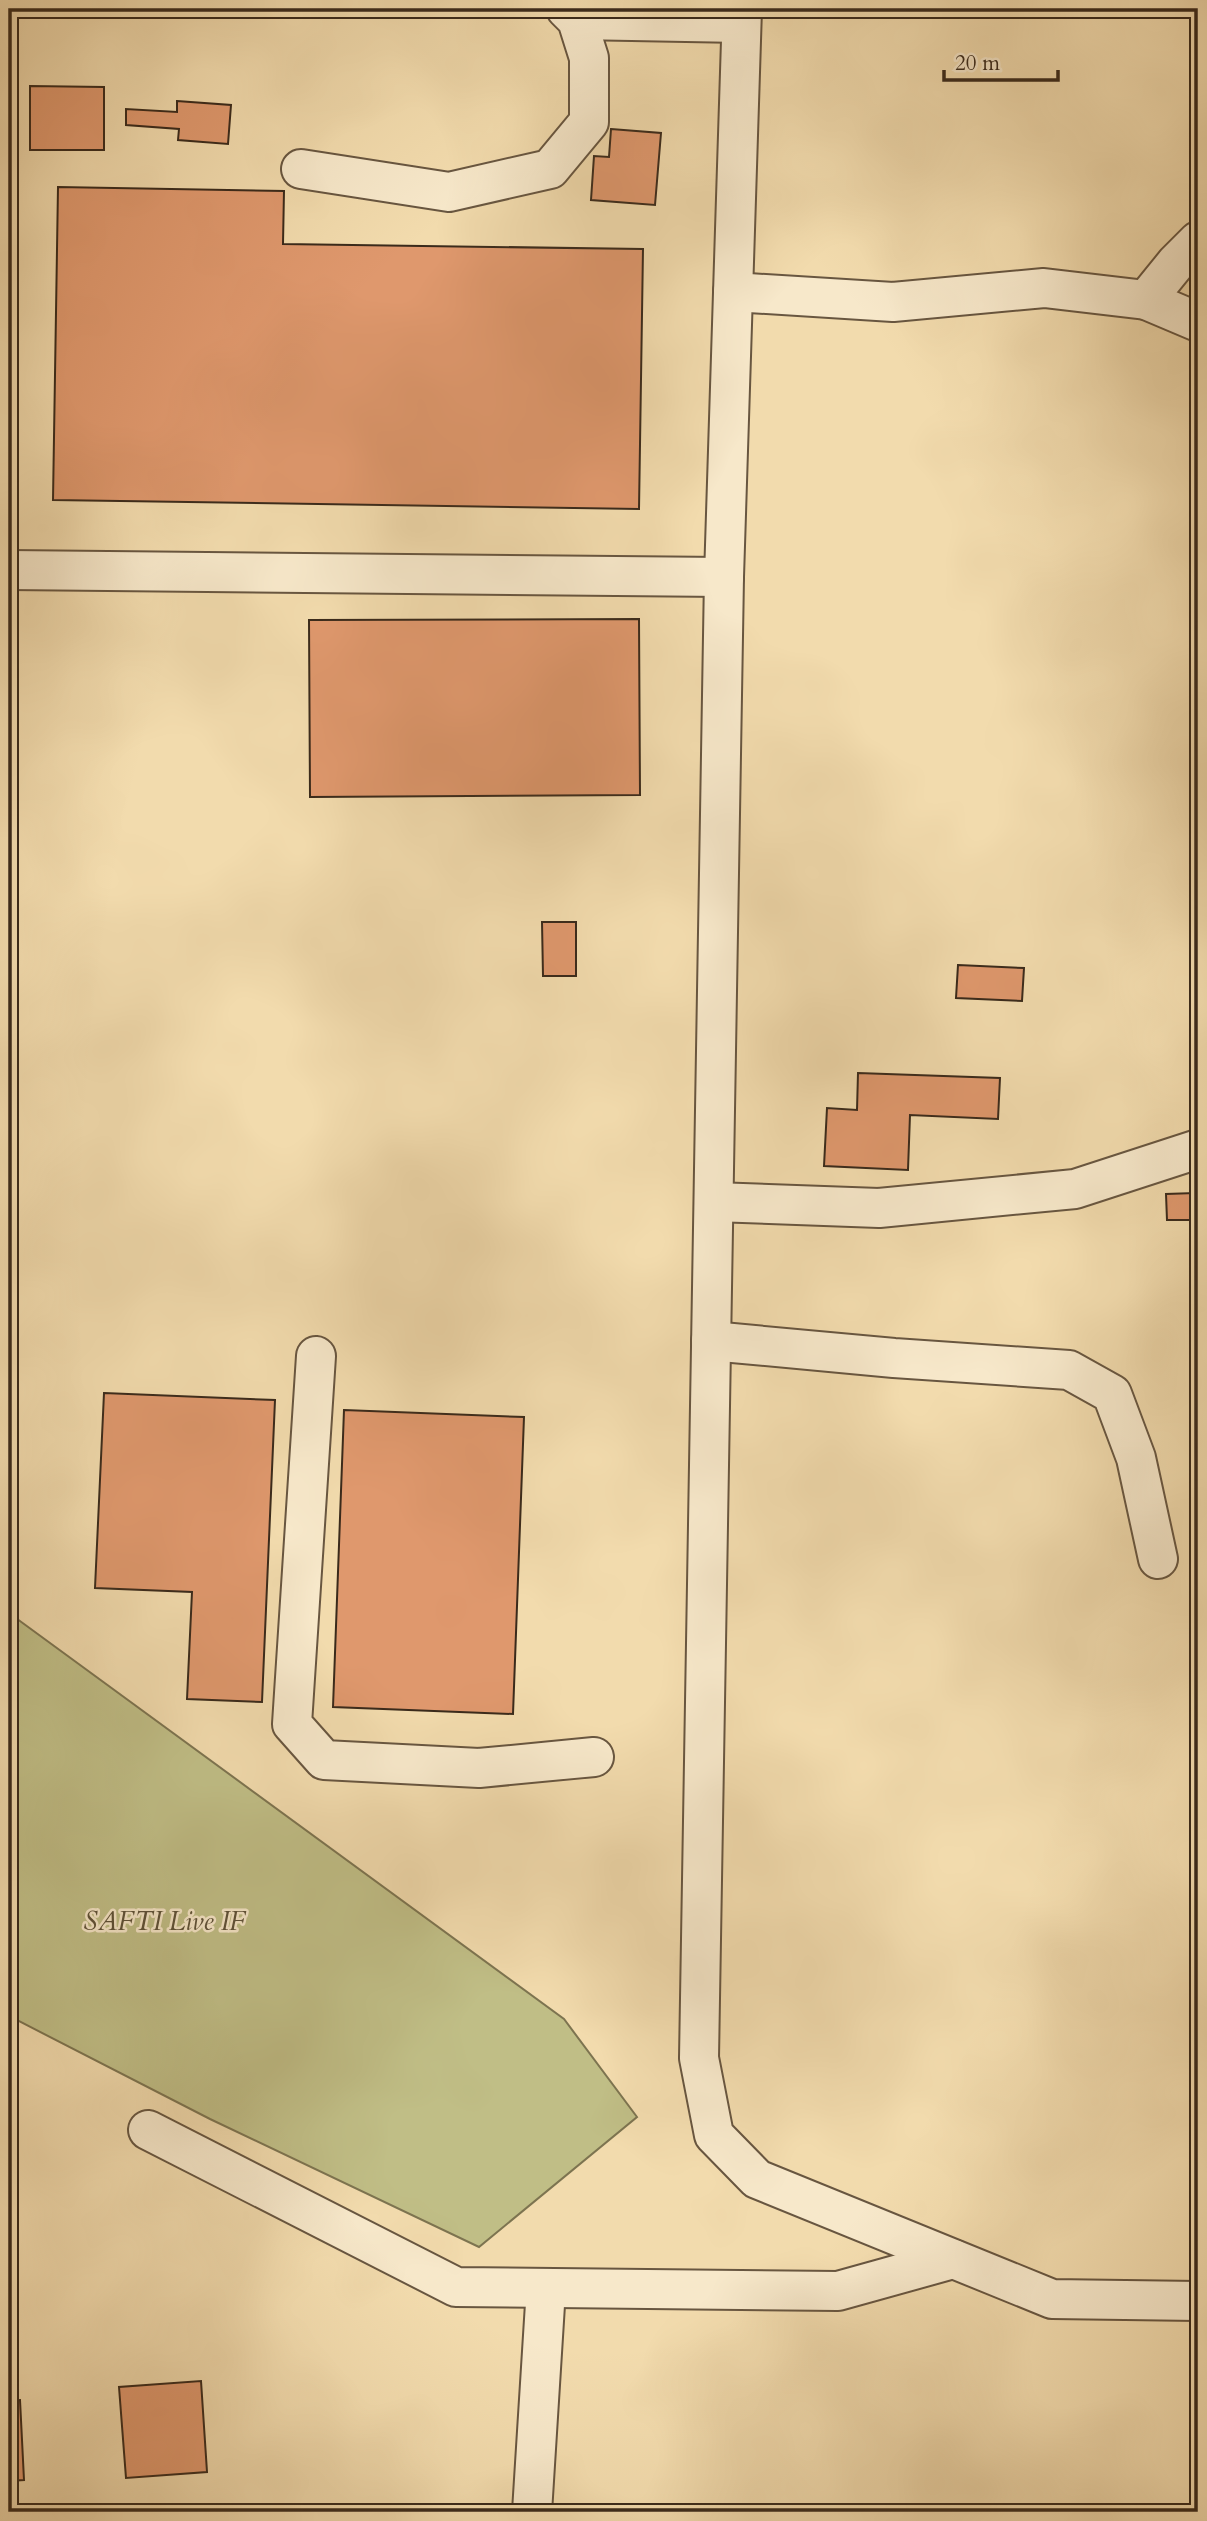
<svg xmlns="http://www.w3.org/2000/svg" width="1207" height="2521" font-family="Cardo,serif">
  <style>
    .green { fill: #c0be86; stroke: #7d7450; stroke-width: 2 }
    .building { fill: #df986d; stroke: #3a2a1b; stroke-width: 2 }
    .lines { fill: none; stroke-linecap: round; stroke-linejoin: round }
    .minor-casing { stroke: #685640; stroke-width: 42 }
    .minor { stroke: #f7e8ca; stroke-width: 38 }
    .labels { text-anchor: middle; stroke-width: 5; stroke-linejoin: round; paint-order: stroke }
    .park-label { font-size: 26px; font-style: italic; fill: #5c4f36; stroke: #f7e8ca }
  </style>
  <rect width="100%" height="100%" fill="#f2dbad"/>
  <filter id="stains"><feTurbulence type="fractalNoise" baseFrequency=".00286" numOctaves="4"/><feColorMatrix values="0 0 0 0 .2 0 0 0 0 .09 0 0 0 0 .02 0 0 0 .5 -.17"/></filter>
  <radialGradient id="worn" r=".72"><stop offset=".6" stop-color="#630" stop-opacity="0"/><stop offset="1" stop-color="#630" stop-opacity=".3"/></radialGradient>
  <path class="green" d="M9,1613L564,2019L637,2117L479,2247L210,2119L9,2016Z"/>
  <g class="building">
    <path d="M30,86L104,87V150H30Z"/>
    <path d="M177,101L231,105L228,144L178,140L179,129L126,125V109L177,112Z"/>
    <path d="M611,129L661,133L655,205L591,200L594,156L609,157Z"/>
    <path d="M58,187L284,191L283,244L643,249L639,509L53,500Z"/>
    <path d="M639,619L640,795L310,797L309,620Z"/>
    <path d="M542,922H576V976H543Z"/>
    <path d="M958,965L1024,968L1022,1001L956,998Z"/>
    <path d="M858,1073L1000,1078L998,1119L910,1115L908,1170L824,1166L827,1108L857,1110Z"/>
    <path d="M1195,1193V1220H1167L1166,1194Z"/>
    <path d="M104,1393L275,1400L262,1702L187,1699L192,1592L95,1588Z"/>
    <path d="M344,1410L524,1417L513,1714L333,1707Z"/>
    <path d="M201,2381L207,2472L126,2478L119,2387Z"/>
    <path d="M20,2400L24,2480L9,2481V2401Z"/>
  </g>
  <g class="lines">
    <g class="minor-casing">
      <g id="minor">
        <path d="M742,9L724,577L699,2058L714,2135L757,2179L1052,2299L1198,2301"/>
        <path d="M577,20L741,23"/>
        <path d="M301,169L449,192L550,169L589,122V58L577,20L566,9"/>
        <path d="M733,292L893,302L1044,288L1146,300L1198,322"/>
        <path d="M1146,300L1176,263L1198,241"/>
        <path d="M9,570L724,577"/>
        <path d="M714,1202L879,1208L1075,1189L1198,1149"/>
        <path d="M711,1341L894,1358L1069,1370L1112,1394L1136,1458L1158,1559"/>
        <path d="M316,1356L292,1724L324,1760L479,1768L594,1757"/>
        <path d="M148,2130L456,2287L838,2291L953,2259"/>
        <path d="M532,2512L546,2288"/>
      </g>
    </g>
    <use href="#minor" class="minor"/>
  </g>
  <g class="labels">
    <g class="park-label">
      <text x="165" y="1930">SAFTI Live IF</text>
    </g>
  </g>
  <rect width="1207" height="2521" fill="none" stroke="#f2dbad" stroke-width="35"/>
  <rect x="10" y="10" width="1186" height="2500" fill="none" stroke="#3a2a1b" stroke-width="3.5"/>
  <rect x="18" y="18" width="1172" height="2486" fill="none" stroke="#3a2a1b" stroke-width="2"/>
  <path d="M944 70v10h114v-10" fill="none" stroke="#3a2a1b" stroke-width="3.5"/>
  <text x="955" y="70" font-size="21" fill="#3a2a1b" stroke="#f7e8ca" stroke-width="5" paint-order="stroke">20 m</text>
  <rect width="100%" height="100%" filter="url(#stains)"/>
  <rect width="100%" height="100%" fill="url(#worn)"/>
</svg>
